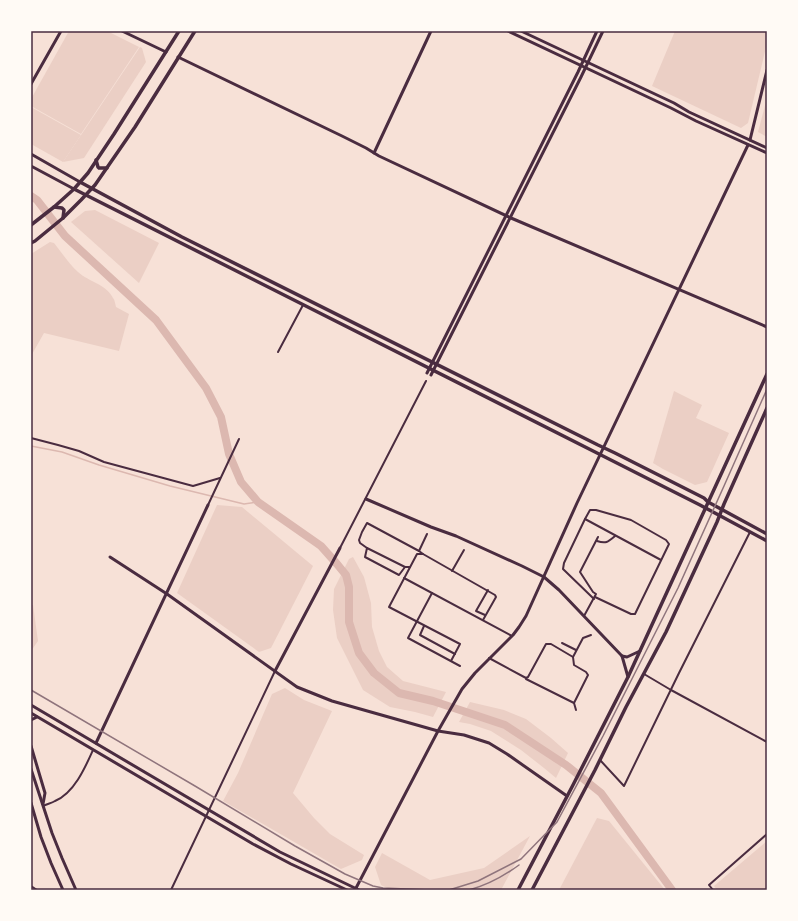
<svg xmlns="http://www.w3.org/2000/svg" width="798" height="921" font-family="'Golos Text',sans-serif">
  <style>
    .green { fill: #ebcfc5 }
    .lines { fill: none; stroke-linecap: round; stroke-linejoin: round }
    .stream { stroke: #dcb8b0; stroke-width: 1.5 }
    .river { stroke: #dcb8b0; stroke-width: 8 }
    .minor { stroke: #4a2c40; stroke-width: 2 }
    .tertiary { stroke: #4a2c40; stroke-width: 3 }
    .secondary { stroke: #4a2c40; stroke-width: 3 }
    .primary { stroke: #4a2c40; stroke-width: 3.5 }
    .rail { stroke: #8f747c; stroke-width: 1.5 }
    .neatline { fill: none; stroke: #4a2c40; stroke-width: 1.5 }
  </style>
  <rect width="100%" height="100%" fill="#f7e1d7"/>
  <g class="green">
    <path d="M69,31H107L139,47L81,134L31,106V99Z"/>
    <path d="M675,31H767V43L748,123L741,128L652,86Z"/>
    <path d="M140,47L142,48L146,62L84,158L63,162Z"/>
    <path d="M767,98V137L758,132Z"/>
    <path d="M31,107L81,135L63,162L31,144Z"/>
    <path d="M95,210L159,243L139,283L71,222L85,211Z"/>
    <path d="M50,242L54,243C62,253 69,264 78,272C89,282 106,284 113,298C115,300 115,304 116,307L129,314L119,351L44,333L31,356V254Z"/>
    <path d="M674,391L702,405L696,418L729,433L707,482L695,485L663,469L653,463Z"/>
    <path d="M217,505L242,507L313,566L271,648L259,652L177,593Z"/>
    <path d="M353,557L364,577L371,603L372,627L379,651L387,667L403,681L446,692L433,717L415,712L390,707L363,690L337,638L333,610L334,589L349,559Z"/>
    <path d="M31,605H33L38,641L31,651Z"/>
    <path d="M285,688L304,700L332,711L293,793L314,818L330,834L364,855L362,860L341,869L223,801L238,773L272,694Z"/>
    <path d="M470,702L504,710L526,719L551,738L568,753L556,778L544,768L521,750L491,731L470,724L459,722Z"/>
    <path d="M597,818L609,821L665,890H559Z"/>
    <path d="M530,836L501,890H391L381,885L375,867L382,853L430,880L484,868Z"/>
    <path d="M767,841V890H717L714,886Z"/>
  </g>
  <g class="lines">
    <path class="stream" d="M31,446L62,452L99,465L170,486L244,504L258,502"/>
    <path class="river" d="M31,196L37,200L65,236L156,320L206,388L221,417L229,454L241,482L258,502L321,546L337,564L346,575L349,587V622L359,653L374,673L399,693L433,701L505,725L566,765L601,793L672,890"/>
    <g class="minor">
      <path d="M278,352L303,305"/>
      <path d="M31,438L58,445L79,451L104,462L193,486L220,478"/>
      <path d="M208,505L239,439"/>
      <path d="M585,519L590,510H596L631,520L666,540L669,544L635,614H631L595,597"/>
      <path d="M597,541C606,544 608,542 615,536"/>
      <path d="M340,548L426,381"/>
      <path d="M367,548L360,543L359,540L362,532L367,523L419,551L423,554"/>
      <path d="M419,551L427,534"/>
      <path d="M405,567L367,548L365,557L399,575L405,567H410"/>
      <path d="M452,571L464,550"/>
      <path d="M404,578L512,636"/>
      <path d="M432,593L408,638L460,666"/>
      <path d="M594,599L563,569L564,563L585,519L661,560"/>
      <path d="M485,615L476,611L488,590"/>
      <path d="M584,616L596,594L593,592L580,572L598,537"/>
      <path d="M424,626L420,635L455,654"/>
      <path d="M562,643L576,650"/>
      <path d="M489,658L526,678L528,677L546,644H551L573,657L583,638L591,635"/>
      <path d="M451,661L460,644L389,607L417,554H423L495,595L496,597L483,620"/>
      <path d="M644,674L671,690L767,742"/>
      <path d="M526,679L574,703L588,675L586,672L574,665L573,657"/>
      <path d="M574,703L576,710"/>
      <path d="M600,760L624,786L679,673L750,532"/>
      <path d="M43,806C47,804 52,803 55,801C74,793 85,768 93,750"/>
      <path d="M31,886L37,890"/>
      <path d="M171,890L275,671"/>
      <path d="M713,890L709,885L767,834"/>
    </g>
    <g class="tertiary">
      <path d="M122,31L166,52"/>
      <path d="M178,57L342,136L366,148L379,156L511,218L767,327"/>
      <path d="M31,84L61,31"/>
      <path d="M750,140L767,70"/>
      <path d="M374,153L431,31"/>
      <path d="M427,373L578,72L597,31"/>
      <path d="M431,375L581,77L603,31"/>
      <path d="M366,499L431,527L456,536L522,566L544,577L559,590L622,656"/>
      <path d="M110,557L167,594L297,687L332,701L438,731L464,735L489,743L507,754L567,796"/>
      <path d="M275,671L340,548"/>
      <path d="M628,677L622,656L627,657L640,651"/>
      <path d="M96,743L208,505"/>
      <path d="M355,890L438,731L462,689L475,673L513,635L519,627L526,616L577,503L748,145"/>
    </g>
    <g class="secondary">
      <path d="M508,31L671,108L696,121L767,153"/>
      <path d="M521,31L674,103L689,112L767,148"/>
      <path d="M31,154L80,182"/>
      <path d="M31,166L74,189"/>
      <path d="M31,705L280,852L359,890"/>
      <path d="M31,713L253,844L291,864L347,890"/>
      <path d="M31,720L37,717"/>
      <path d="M31,746L45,793L43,804"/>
      <path d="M31,769L52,833L62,858L76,890"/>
      <path d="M31,803L41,837L51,863L63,890"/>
    </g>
    <g class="primary">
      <path d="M96,160L98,167L99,168H107"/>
      <path d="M80,182L182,237L598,445L615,453L704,498L708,502L767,534"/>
      <path d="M74,189L601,455L700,505L767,541"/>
      <path d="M54,207L62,208L64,210L63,218"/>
      <path d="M31,225L54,207L74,189L88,173L114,134L179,31"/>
      <path d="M31,243L35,241L63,218L81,200L95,185L135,127L195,31"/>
      <path d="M518,890L573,785L628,677L767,374"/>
      <path d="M532,890L595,770L626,707L666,632L717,522L724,504L767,408"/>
    </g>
    <g class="rail">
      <path d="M31,690L195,786L295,846L345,874L373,886L383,888L430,890"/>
      <path d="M449,890L478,881L521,859L557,822L603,736L678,588L724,486L767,389"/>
      <path d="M469,890C488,885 504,876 519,865"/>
    </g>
  </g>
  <rect width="798" height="921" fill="none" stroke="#fffaf5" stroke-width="64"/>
  <rect x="32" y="32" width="734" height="857" class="neatline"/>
</svg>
